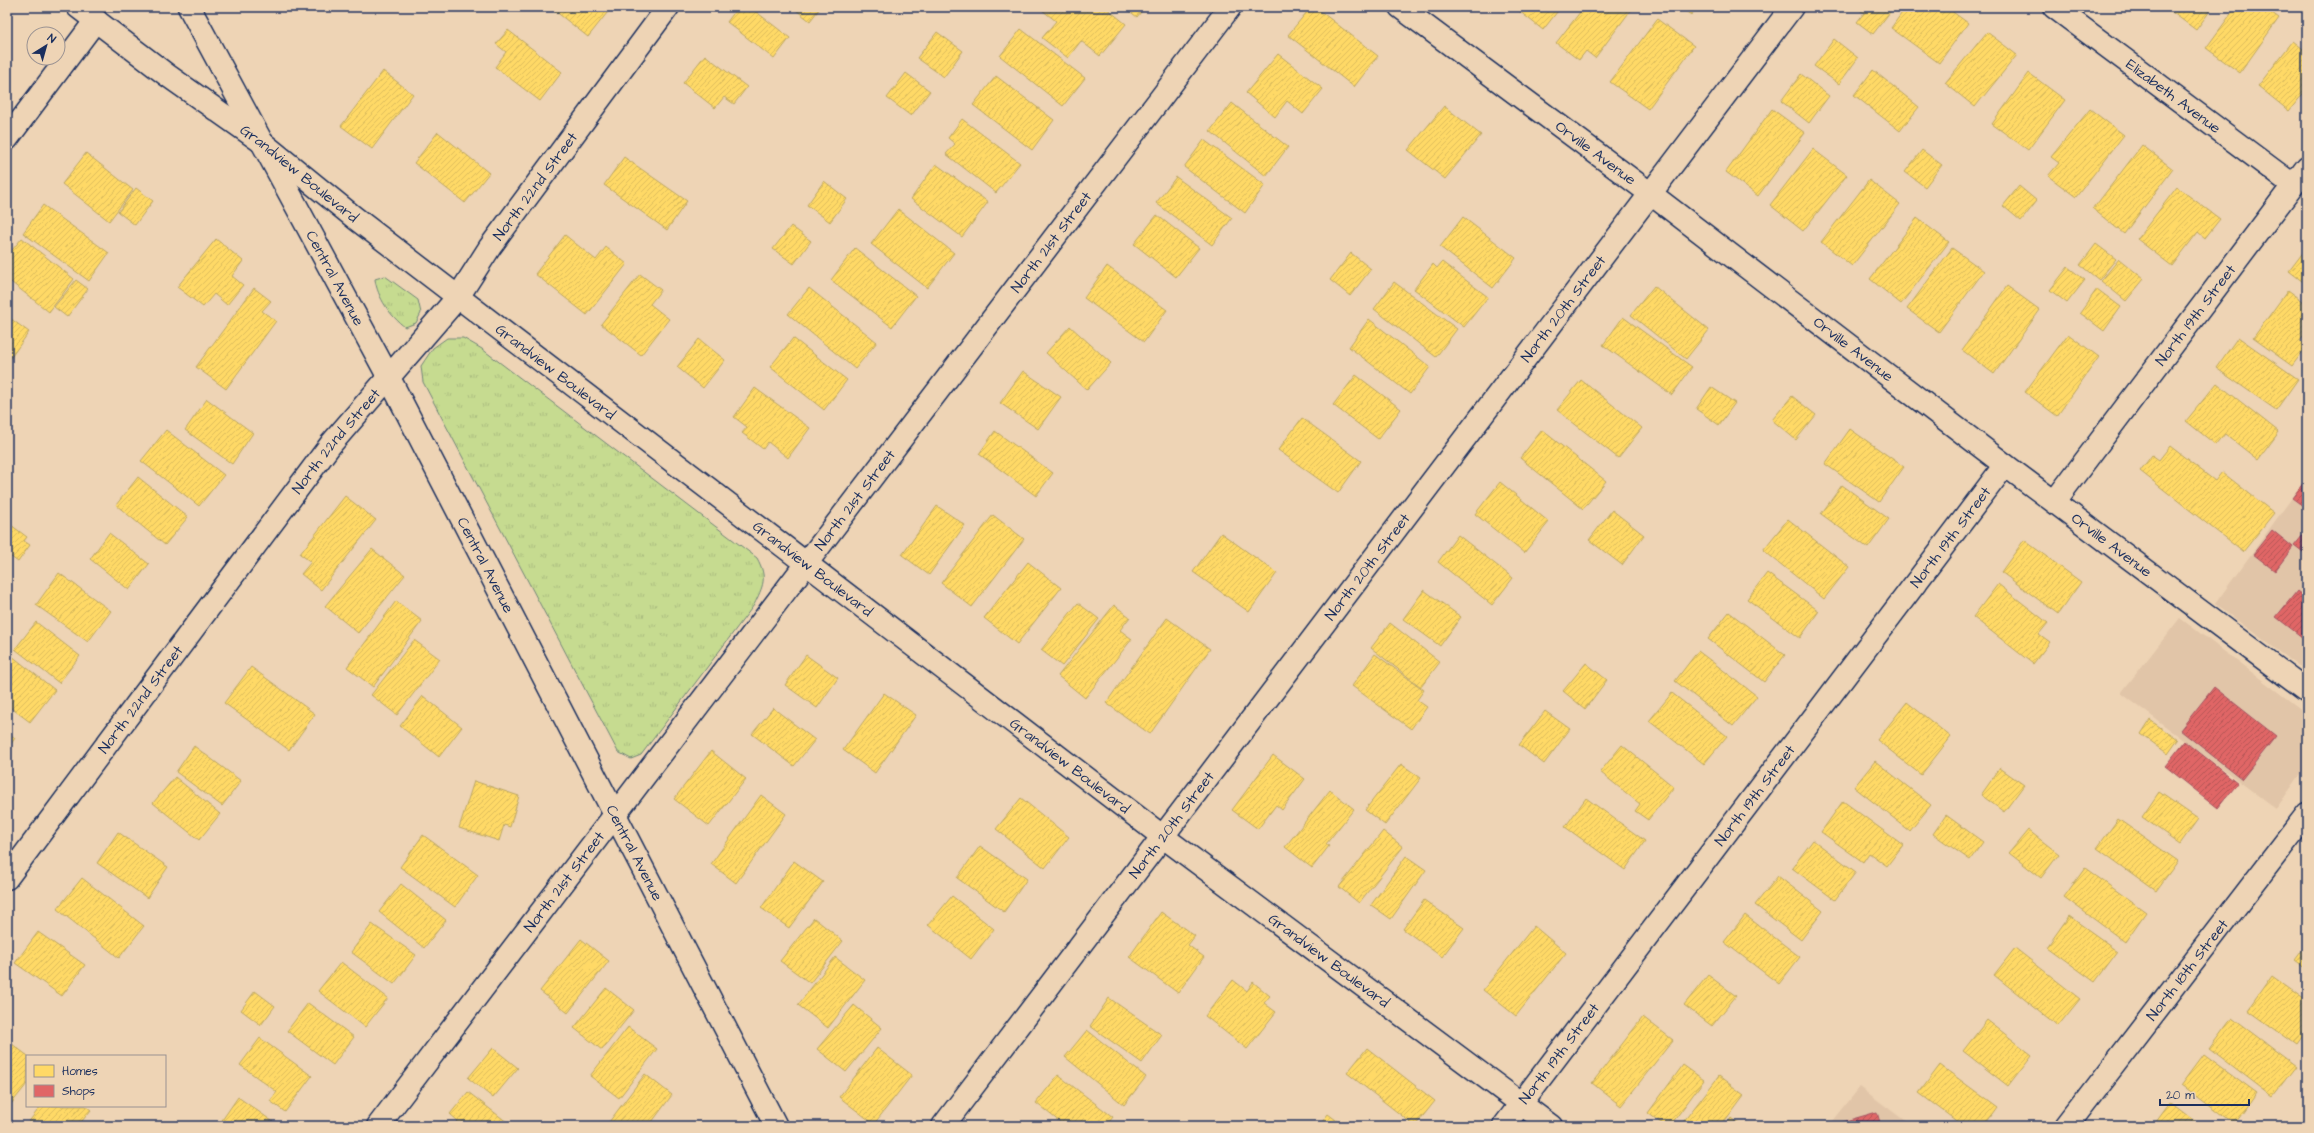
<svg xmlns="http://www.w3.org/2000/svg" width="2314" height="1133" font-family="'Architects Daughter',sans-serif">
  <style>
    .built { fill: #e1c5a8 }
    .grass { fill: url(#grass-tufts); stroke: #708577 }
    .homes { fill: url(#homes-hatch); stroke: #bba664 }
    .shops { fill: url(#shops-hatch); stroke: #a55664 }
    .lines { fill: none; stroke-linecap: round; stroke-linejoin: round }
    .street-casing { stroke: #1b2f5e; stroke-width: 25 }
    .secondary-casing { stroke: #1b2f5e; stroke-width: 25 }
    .street { stroke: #eed4b5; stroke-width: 22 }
    .secondary { stroke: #eed4b5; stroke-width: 22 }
    .labels { text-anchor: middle; stroke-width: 4; stroke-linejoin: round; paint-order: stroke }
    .street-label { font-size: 15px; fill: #1b2f5e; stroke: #eed4b5 }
  </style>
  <defs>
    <pattern id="grass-tufts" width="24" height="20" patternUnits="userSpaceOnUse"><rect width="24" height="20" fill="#c6db90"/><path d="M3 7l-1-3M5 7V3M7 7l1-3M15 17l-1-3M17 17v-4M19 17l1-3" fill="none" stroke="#aabc7f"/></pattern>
    <pattern id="homes-hatch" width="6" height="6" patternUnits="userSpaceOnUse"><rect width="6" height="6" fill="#ffd966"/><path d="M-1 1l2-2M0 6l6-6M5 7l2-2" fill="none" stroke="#dabb5b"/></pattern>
    <pattern id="shops-hatch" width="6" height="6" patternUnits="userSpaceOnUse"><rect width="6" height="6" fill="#e06666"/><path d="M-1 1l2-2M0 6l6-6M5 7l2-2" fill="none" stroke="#b55457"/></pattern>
  </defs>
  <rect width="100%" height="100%" fill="#eed4b5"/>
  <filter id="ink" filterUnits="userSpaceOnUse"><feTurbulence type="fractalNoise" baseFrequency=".025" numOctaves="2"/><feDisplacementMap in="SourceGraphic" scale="8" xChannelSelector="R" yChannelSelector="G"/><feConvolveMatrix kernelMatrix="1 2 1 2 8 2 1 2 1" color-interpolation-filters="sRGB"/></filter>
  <g filter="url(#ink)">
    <g class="built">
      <path d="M2307,477V672L2215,604Z"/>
      <path d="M2180,618L2307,714V765L2276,809L2121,693Z"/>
      <path d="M1860,1087L1912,1126H1829Z"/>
    </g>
    <g class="grass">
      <path d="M385,276L418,300L421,313L416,323L405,327C391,317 377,297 375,279Z"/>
      <path d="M447,338H463L482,349L757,558C768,578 763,586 754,605L641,755L631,759L618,752L423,382L421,366L433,348Z"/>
    </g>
    <g class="homes">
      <path d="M550,7H610L611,8L588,37Z"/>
      <path d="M738,7H750L790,38L774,59L727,22Z"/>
      <path d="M792,7H821L810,21Z"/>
      <path d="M1038,7H1105L1126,24L1100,56L1081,41L1068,58L1042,38L1056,21Z"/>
      <path d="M1124,7H1145L1137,17Z"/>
      <path d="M1311,7H1315L1378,56L1354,87L1288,35Z"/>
      <path d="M1514,7H1561L1543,30Z"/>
      <path d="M1584,7H1627L1631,10L1595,58L1586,51L1579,60L1556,43Z"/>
      <path d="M1680,7H1697L1691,15Z"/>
      <path d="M1856,7H1894L1873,34L1857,22L1864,13Z"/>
      <path d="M1906,7H1946L1968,23L1939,63L1891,28Z"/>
      <path d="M2171,7H2213L2196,30L2169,10Z"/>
      <path d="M2236,7H2264L2279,18L2240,73L2206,48Z"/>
      <path d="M1657,19L1694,46L1648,109L1610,82Z"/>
      <path d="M1021,29L1085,78L1063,106L1000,56Z"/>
      <path d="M508,30L562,72L540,101L495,67L506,52L496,44Z"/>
      <path d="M937,32L963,51L944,77L917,58Z"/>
      <path d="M1987,32L2017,55L1975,107L1945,83Z"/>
      <path d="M1834,39L1858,58L1839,84L1814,66Z"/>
      <path d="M2293,41L2307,52V89L2289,111L2258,86Z"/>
      <path d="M1278,54L1323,89L1303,114L1287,101L1275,117L1246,93Z"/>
      <path d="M705,55L747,87L734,104L724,97L715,108L683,83Z"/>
      <path d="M1873,70L1919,107L1900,131L1854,95Z"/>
      <path d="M383,71L413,94L372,149L341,126Z"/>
      <path d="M906,73L930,91L911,116L887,98Z"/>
      <path d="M2029,73L2065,100L2028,150L1992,124Z"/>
      <path d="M1801,74L1829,96L1809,123L1781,101Z"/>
      <path d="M996,76L1054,120L1032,150L973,105Z"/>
      <path d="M1232,103L1288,147L1266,176L1210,131Z"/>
      <path d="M1444,106L1481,135L1445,179L1408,150Z"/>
      <path d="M1772,109L1805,133L1758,196L1726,172Z"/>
      <path d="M2090,109L2124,135L2076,197L2048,176L2059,163L2051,157Z"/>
      <path d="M962,119L1020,163L996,193L946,154L955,144L948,138Z"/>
      <path d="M438,132L489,173L465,203L414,163Z"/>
      <path d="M1204,140L1265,185L1245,213L1184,167Z"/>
      <path d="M2142,145L2173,169L2124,234L2093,209Z"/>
      <path d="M1813,149L1847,175L1803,231L1770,205Z"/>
      <path d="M1922,150L1942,165L1925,187L1905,172Z"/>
      <path d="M86,153L133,190L109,221L62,184Z"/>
      <path d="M624,157L687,201L667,230L604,185Z"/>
      <path d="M936,164L988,202L962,237L911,199Z"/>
      <path d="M1176,177L1232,218L1212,245L1156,203Z"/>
      <path d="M1869,180L1900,204L1852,266L1821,242Z"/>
      <path d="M824,181L847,199L830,222L807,205Z"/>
      <path d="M2019,186L2037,201L2021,221L2003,206Z"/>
      <path d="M2177,187L2220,219L2205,238L2198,232L2172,266L2137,239Z"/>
      <path d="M136,188L153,201L135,225L118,212Z"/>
      <path d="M43,205L109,253L89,281L23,233Z"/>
      <path d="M898,209L954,253L927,288L871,244Z"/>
      <path d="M1157,215L1199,248L1176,277L1134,244Z"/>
      <path d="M1463,217L1516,258L1493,288L1440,247Z"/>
      <path d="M1917,218L1949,242L1901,304L1870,279Z"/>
      <path d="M791,226L811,241L794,264L773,249Z"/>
      <path d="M565,235L596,260L606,247L627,264L587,315L535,274Z"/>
      <path d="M22,238L74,279L49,312L7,279V256Z"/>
      <path d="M216,239L243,261L232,276L243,285L227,305L214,294L203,307L177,287Z"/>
      <path d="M2096,244L2116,259L2099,280L2080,265Z"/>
      <path d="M855,248L916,296L892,327L831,280Z"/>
      <path d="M1952,248L1984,271L1939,332L1907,309Z"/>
      <path d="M2305,250L2307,251V285L2289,271Z"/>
      <path d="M1351,253L1371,269L1350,296L1330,280Z"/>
      <path d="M2119,259L2144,279L2126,301L2101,281Z"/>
      <path d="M1442,262L1488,297L1464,327L1414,289L1433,264L1437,268Z"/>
      <path d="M1107,266L1167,310L1144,342L1084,298Z"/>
      <path d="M2068,267L2085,280L2067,303L2050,290Z"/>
      <path d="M640,274L661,290L650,304L669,319L641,355L601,324Z"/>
      <path d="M76,280L88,289L67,317L54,307Z"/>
      <path d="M1394,282L1457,329L1436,357L1374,309Z"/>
      <path d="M1654,286L1709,330L1686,359L1631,315Z"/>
      <path d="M2007,286L2040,310L1994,374L1962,350Z"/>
      <path d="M254,288L271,301L262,311L276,321L226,389L196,367Z"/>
      <path d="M809,288L877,342L855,369L788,314Z"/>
      <path d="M2097,289L2121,307L2104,331L2080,313Z"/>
      <path d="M2288,290L2307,304V332L2300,341L2307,346L2292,366L2253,338Z"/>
      <path d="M7,316L29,332L7,363Z"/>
      <path d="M1623,317L1692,367L1672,395L1603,345Z"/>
      <path d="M1369,319L1430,367L1410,394L1349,347Z"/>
      <path d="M1070,326L1111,363L1087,390L1046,353Z"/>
      <path d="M2068,334L2099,357L2057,416L2025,392Z"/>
      <path d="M2238,337L2298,379L2276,410L2216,368Z"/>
      <path d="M793,338L847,380L824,410L770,367Z"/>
      <path d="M699,339L725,360L703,388L677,367Z"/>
      <path d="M1023,371L1061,397L1038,429L1000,403Z"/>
      <path d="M1356,375L1401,409L1378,439L1333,405Z"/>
      <path d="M1581,380L1642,428L1618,458L1557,410Z"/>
      <path d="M2217,383L2279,432L2258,460L2225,434L2216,445L2186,421Z"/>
      <path d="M1711,387L1735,403L1719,425L1696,409Z"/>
      <path d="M755,388L810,428L788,458L768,442L763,449L742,433L747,427L734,417Z"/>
      <path d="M1792,396L1816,415L1796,440L1772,420Z"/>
      <path d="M207,399L253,433L232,464L185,430Z"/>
      <path d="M1302,418L1361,461L1338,493L1278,450Z"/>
      <path d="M1850,429L1904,467L1879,502L1825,464Z"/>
      <path d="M166,430L224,475L199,506L141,461Z"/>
      <path d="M1542,430L1606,481L1583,509L1520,458Z"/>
      <path d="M995,431L1053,473L1036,496L979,454Z"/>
      <path d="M2170,446L2215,481L2222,472L2274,513L2243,552L2140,471L2152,455L2159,460Z"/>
      <path d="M138,477L188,517L165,545L116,505Z"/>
      <path d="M1500,482L1549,522L1524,553L1475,514Z"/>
      <path d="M1842,485L1889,519L1868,548L1821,514Z"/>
      <path d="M345,496L376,520L321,590L301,574L311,562L300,554Z"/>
      <path d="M937,506L965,525L929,575L902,555Z"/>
      <path d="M1612,510L1644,535L1622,565L1589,540Z"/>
      <path d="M993,515L1024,539L972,607L941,583Z"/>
      <path d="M1788,519L1849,567L1824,599L1763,550Z"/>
      <path d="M7,522L27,537L24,541L30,545L18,562L7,554Z"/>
      <path d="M109,533L149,564L129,590L90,559Z"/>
      <path d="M1221,533L1277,573L1249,612L1193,572Z"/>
      <path d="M1458,535L1513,578L1492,605L1438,562Z"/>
      <path d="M2024,540L2081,582L2058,614L2001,572Z"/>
      <path d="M372,549L405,575L358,633L325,606Z"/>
      <path d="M1028,562L1061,588L1017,644L984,618Z"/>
      <path d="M59,573L111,611L88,642L36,605Z"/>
      <path d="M1767,573L1819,611L1800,638L1747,599Z"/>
      <path d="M1998,584L2048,623L2039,634L2050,642L2033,664L1973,617Z"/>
      <path d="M1424,590L1461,617L1440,646L1403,619Z"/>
      <path d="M396,601L422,621L373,687L347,667Z"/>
      <path d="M1078,603L1099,619L1062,666L1041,650Z"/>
      <path d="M1114,605L1130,617L1120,630L1132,639L1085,698L1058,676Z"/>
      <path d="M1729,612L1785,655L1764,682L1708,639Z"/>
      <path d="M1167,618L1210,649L1150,734L1106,703Z"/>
      <path d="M36,622L80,656L59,683L15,649Z"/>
      <path d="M1390,623L1440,662L1421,687L1371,648Z"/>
      <path d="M414,640L440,659L397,715L371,695Z"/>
      <path d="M1698,651L1757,696L1733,726L1675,681Z"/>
      <path d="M7,652L55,690L30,722L7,705Z"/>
      <path d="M1375,654L1424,690L1417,700L1427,707L1411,729L1352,686Z"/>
      <path d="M806,655L838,678L817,708L785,685Z"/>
      <path d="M1586,663L1607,680L1585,709L1563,691Z"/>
      <path d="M251,667L315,714L289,750L224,703Z"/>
      <path d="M884,693L916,715L875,773L843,750Z"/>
      <path d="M1672,693L1727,736L1704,764L1649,721Z"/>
      <path d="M423,696L462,727L439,757L400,726Z"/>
      <path d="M1907,702L1951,737L1921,775L1877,740Z"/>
      <path d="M773,708L815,740L794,766L752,734Z"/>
      <path d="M1545,711L1570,729L1544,764L1519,745Z"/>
      <path d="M2150,720L2178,740L2168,754L2141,734Z"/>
      <path d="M7,732L15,738L7,750Z"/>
      <path d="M1622,745L1674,787L1648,820L1635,811L1640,804L1600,772Z"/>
      <path d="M194,746L241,781L222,806L176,772Z"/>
      <path d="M711,751L746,779L709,826L674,799Z"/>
      <path d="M1273,755L1305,779L1282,810L1276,805L1258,829L1232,810Z"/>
      <path d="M1875,761L1931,805L1910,831L1854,787Z"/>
      <path d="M1401,764L1421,778L1385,825L1365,810Z"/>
      <path d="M2000,768L2024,785L2004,812L1981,795Z"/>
      <path d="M175,777L220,814L199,840L153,803Z"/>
      <path d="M474,781L519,796L510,827L504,825L499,841L459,828Z"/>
      <path d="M1330,790L1354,809L1326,844L1329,846L1312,868L1285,847Z"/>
      <path d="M2159,792L2198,819L2180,844L2142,817Z"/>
      <path d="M761,795L786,814L736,883L711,864Z"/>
      <path d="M1021,798L1069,837L1045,868L996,829Z"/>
      <path d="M1586,798L1645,841L1625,870L1565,827Z"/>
      <path d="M1843,801L1903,845L1887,866L1869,853L1863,862L1821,832Z"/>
      <path d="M1946,815L1983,842L1970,860L1933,834Z"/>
      <path d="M2118,819L2178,861L2156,891L2097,848Z"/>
      <path d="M2028,830L2059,854L2041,878L2009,853Z"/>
      <path d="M1383,831L1403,847L1359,903L1339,887Z"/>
      <path d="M118,832L168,867L147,898L97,863Z"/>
      <path d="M423,835L478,875L455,907L400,867Z"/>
      <path d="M1813,840L1856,872L1835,900L1792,868Z"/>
      <path d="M980,846L1027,879L1004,912L957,878Z"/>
      <path d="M1406,856L1426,870L1391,919L1371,905Z"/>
      <path d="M794,861L823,882L789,928L761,908Z"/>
      <path d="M2085,868L2146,912L2125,942L2064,897Z"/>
      <path d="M1778,876L1823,911L1801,940L1755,905Z"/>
      <path d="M82,878L144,926L119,958L57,909Z"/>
      <path d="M401,884L446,920L424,948L379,912Z"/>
      <path d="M952,896L994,929L971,959L928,925Z"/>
      <path d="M1424,900L1464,928L1442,957L1403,929Z"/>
      <path d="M1161,912L1195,936L1188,945L1204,957L1178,993L1129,957Z"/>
      <path d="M1745,915L1800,957L1779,984L1724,942Z"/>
      <path d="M2069,916L2118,951L2095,982L2047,947Z"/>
      <path d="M814,918L843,941L810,983L780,961Z"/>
      <path d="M372,924L416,955L394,984L351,952Z"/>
      <path d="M1534,926L1566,953L1516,1016L1483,990Z"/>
      <path d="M38,932L85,965L62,996L15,963Z"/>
      <path d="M581,939L609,961L568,1013L540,991Z"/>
      <path d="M2307,944V969L2295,960Z"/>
      <path d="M2015,948L2080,999L2058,1026L1994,975Z"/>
      <path d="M835,957L865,980L828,1028L798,1005Z"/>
      <path d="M341,962L388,998L365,1027L318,991Z"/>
      <path d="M1708,975L1736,996L1712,1026L1684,1005Z"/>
      <path d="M2272,976L2307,1001V1031L2297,1045L2248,1010Z"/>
      <path d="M1233,980L1247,991L1253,982L1270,996L1264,1003L1276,1012L1247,1049L1205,1016Z"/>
      <path d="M606,988L634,1010L602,1050L574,1028Z"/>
      <path d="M255,991L275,1006L261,1025L241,1010Z"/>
      <path d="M1109,998L1162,1035L1142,1063L1090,1026Z"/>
      <path d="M308,1003L354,1037L333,1065L287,1031Z"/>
      <path d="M854,1005L882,1028L846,1072L817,1049Z"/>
      <path d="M1643,1017L1673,1040L1621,1106L1592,1083Z"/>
      <path d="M2232,1017L2297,1066L2273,1097L2209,1048Z"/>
      <path d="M1987,1020L2032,1055L2008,1086L1963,1051Z"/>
      <path d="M628,1027L657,1049L619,1098L590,1076Z"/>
      <path d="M1087,1030L1146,1077L1124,1105L1065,1057Z"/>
      <path d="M260,1038L312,1076L285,1112L270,1101L277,1092L240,1065Z"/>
      <path d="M12,1044L28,1056L27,1084L7,1109V1051Z"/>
      <path d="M493,1048L518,1068L493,1098L468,1078Z"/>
      <path d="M877,1048L912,1075L874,1124L839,1097Z"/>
      <path d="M1367,1048L1435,1101L1415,1126L1347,1073Z"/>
      <path d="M2204,1054L2257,1093L2234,1125L2181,1085Z"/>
      <path d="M1683,1065L1704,1080L1670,1126H1665L1648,1113Z"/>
      <path d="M1940,1065L1998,1108L1985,1126H1963L1919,1093Z"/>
      <path d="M645,1074L672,1095L649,1126H606Z"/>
      <path d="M1058,1075L1113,1117L1106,1126H1065L1036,1103Z"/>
      <path d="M1719,1076L1744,1095L1721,1126H1680Z"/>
      <path d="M468,1092L512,1126H454L458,1121L450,1114Z"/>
      <path d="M238,1097L279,1126H218Z"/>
      <path d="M2170,1103L2200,1126H2153Z"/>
      <path d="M41,1106H86L91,1110L78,1126H30L27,1124Z"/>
      <path d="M1328,1114L1344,1126H1319Z"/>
      <path d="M1731,1118L1741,1126H1725Z"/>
    </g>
    <g class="shops">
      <path d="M2307,478V509L2292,498Z"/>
      <path d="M2272,530L2293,547L2275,571L2253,554Z"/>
      <path d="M2307,530V556L2294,546Z"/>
      <path d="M2297,591L2307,599V641L2276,617Z"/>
      <path d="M2214,687L2276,736L2242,779L2180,730Z"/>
      <path d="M2185,741L2238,783L2218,808L2165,766Z"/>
      <path d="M1877,1112L1881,1126H1836L1835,1124Z"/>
    </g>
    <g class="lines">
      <g class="street-casing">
        <g id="street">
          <path id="s1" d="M78,7L167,75L259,140L355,218L1162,836L1551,1126"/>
          <path id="s2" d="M1400,7L1651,194L2005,465L2307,691"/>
          <path id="s3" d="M2054,7L2293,185"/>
          <path d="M7,139L96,20"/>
          <path id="s4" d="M2055,501L2307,167"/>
          <path id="s5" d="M7,878L331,444L458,297L490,247L668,7"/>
          <path id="s6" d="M378,1126L1230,7"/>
          <path id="s7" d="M943,1126L1792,7"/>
          <path id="s8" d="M1504,1126L2005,465"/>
        </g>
      </g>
      <g class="secondary-casing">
        <g id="secondary">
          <path id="s9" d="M189,7L388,376L776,1126"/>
          <path id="s10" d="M2067,1126L2307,814"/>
        </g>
      </g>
      <use href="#street" class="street"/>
      <use href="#secondary" class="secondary"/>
    </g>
  </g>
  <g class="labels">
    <g class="street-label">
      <text dy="5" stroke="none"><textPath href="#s3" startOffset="149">Elizabeth Avenue</textPath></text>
      <text dy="5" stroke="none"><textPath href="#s2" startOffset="244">Orville Avenue</textPath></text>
      <text dy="5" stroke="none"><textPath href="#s1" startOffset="277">Grandview Boulevard</textPath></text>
      <text dy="5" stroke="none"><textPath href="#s5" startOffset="871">North 22nd Street</textPath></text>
      <text dy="5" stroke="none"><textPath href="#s6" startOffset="1111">North 21st Street</textPath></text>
      <text dy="5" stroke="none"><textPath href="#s9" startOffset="308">Central Avenue</textPath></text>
      <text dy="5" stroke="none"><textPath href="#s7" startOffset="1026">North 20th Street</textPath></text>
      <text dy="5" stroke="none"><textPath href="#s4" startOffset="233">North 19th Street</textPath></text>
      <text dy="5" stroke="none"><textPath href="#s2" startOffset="568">Orville Avenue</textPath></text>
      <text dy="5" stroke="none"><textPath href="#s1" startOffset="601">Grandview Boulevard</textPath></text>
      <text dy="5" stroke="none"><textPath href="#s5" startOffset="547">North 22nd Street</textPath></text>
      <text dy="5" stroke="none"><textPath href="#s6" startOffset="787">North 21st Street</textPath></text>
      <text dy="5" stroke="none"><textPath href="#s8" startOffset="739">North 19th Street</textPath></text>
      <text dy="5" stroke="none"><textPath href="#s2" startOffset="892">Orville Avenue</textPath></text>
      <text dy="5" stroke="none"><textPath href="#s9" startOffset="632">Central Avenue</textPath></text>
      <text dy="5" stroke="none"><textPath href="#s7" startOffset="702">North 20th Street</textPath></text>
      <text dy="5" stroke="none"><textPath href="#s1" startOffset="925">Grandview Boulevard</textPath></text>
      <text dy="5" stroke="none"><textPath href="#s5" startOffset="223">North 22nd Street</textPath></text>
      <text dy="5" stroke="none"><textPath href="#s1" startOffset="1249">Grandview Boulevard</textPath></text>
      <text dy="5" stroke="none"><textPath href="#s8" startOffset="415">North 19th Street</textPath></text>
      <text dy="5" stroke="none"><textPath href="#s7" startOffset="378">North 20th Street</textPath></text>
      <text dy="5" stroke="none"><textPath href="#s9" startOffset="956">Central Avenue</textPath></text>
      <text dy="5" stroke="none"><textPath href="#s6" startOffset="307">North 21st Street</textPath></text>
      <text dy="5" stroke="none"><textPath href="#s1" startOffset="1573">Grandview Boulevard</textPath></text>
      <text dy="5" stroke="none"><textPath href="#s10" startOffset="197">North 18th Street</textPath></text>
      <text dy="5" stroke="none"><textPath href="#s8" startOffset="91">North 19th Street</textPath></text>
    </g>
  </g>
  <rect width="2314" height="1133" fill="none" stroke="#eed4b5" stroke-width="24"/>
  <rect x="12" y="12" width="2290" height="1109" fill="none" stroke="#1b2f5e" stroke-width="1.5" filter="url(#ink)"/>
  <rect x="26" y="1055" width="140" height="52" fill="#eed4b5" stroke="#9a9292"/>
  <rect x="34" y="1065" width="20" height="12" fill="#ffd966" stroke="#9a9292"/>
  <text x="62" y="1075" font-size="12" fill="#1b2f5e">Homes</text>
  <rect x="34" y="1085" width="20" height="12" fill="#e06666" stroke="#9a9292"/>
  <text x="62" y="1095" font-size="12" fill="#1b2f5e">Shops</text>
  <g transform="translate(46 46) rotate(37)"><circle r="19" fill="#eed4b5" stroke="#9a9292"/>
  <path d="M0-3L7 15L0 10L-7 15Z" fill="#1b2f5e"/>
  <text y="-6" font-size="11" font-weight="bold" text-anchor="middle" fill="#1b2f5e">N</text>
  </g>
  <path d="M2160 1099v6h89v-6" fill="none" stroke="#1b2f5e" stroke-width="2"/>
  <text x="2166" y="1099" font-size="12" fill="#1b2f5e" stroke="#eed4b5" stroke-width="3" paint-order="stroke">20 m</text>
</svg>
